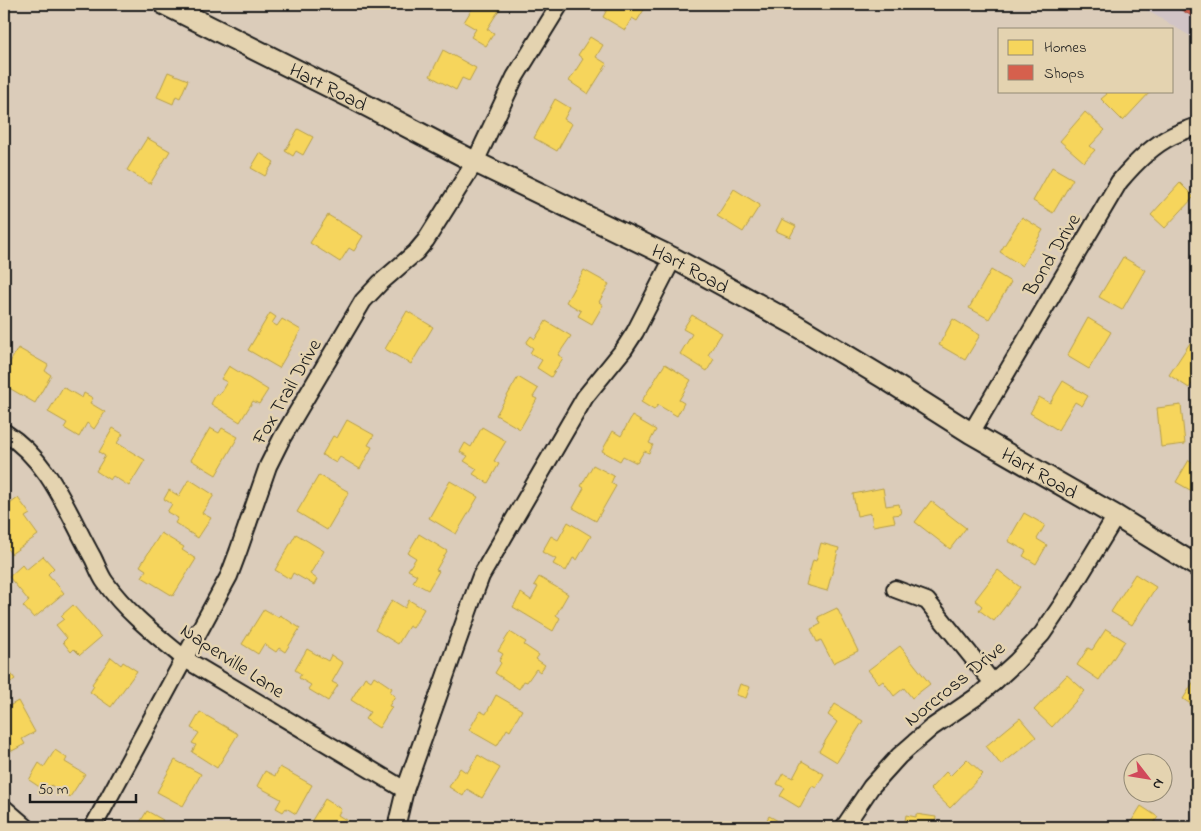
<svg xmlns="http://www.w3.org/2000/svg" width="1201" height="831" font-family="'Indie Flower',sans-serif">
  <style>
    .built { fill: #d1c4c6 }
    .homes { fill: #f6d55c; stroke: #b59e49 }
    .shops { fill: #d6604d; stroke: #9e4c3e }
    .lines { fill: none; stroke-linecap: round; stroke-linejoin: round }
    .minor-casing { stroke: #1c1c1c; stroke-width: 20 }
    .tertiary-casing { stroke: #1c1c1c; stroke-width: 24 }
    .minor { stroke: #e4d3b0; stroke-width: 16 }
    .tertiary { stroke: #e4d3b0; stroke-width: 20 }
    .labels { text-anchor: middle; stroke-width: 5; stroke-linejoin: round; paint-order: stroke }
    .street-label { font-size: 20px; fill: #1c1c1c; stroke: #e4d3b0 }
  </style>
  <rect width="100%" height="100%" fill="#dbccba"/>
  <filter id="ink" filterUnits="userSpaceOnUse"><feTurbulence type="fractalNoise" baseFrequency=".02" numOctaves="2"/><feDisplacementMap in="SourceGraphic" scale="10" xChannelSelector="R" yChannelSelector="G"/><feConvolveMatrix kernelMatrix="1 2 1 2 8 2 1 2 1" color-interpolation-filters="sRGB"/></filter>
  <g filter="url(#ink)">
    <path class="built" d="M1136,4H1197V40Z"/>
    <g class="homes">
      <path d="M475,4H496L501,7L487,29L494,33L486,46L471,37L476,29L464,22Z"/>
      <path d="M610,4H639V5L645,8L637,21L632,18L625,30L603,17Z"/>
      <path d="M590,37L603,45L596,57L607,64L588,94L569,81L583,59L578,55Z"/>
      <path d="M443,50L476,68L469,81L462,78L456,90L430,76Z"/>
      <path d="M168,72L188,80L180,98L176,96L173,104L157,97Z"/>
      <path d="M1104,91H1151L1123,121L1101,99L1107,94Z"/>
      <path d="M555,99L570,108L564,119L572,124L557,151L534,138Z"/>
      <path d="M1085,112L1105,130L1090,146L1095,150L1084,162L1060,141Z"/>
      <path d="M298,129L313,137L303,155L296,151L293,156L285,151Z"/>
      <path d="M147,138L170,151L150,184L127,170Z"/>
      <path d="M260,153L274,162L265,176L251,168Z"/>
      <path d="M1052,167L1073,179L1053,213L1033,201Z"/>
      <path d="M1180,183L1194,197L1165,228L1151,215Z"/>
      <path d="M734,189L760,205L743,232L717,216Z"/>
      <path d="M328,215L363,236L354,251L349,248L340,262L310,243Z"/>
      <path d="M1022,217L1043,230L1022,266L1000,252Z"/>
      <path d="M782,219L796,226L790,237L776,231Z"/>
      <path d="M1123,257L1145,270L1122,310L1099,297Z"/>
      <path d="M584,270L609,284L599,302L603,305L592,324L578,316L581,311L566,302Z"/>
      <path d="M991,270L1011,282L989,319L969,308Z"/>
      <path d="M407,311L433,327L411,364L385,349Z"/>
      <path d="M270,313L276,317L272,323L277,326L282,319L301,330L279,368L248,350Z"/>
      <path d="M692,315L722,333L708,355L714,359L707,371L680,354L692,334L683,329Z"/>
      <path d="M1088,318L1111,332L1089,369L1067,356Z"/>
      <path d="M953,319L980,335L965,360L939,345Z"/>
      <path d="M546,321L571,336L558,355L563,358L551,377L537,368L542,360L530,353L533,348L526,343L531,336L535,339Z"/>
      <path d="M1190,343L1197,347V377L1189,388L1169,375Z"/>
      <path d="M18,348L48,365L45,371L51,375L35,403L4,385V373Z"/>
      <path d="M665,364L691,380L679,400L684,403L677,416L658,405L654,410L641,402Z"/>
      <path d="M229,366L268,390L259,404L253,401L240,422L211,404L216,394L219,395L227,382L221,379Z"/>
      <path d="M518,377L538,389L533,397L537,399L520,429L496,415Z"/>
      <path d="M1063,381L1088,396L1082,406L1075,402L1058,430L1030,413L1039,397L1050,403Z"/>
      <path d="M63,387L82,398L84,393L93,398L90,403L105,412L94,429L87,423L79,437L64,428L67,423L48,412Z"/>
      <path d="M1181,405L1185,444L1161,447L1157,408Z"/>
      <path d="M632,416L656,430L649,443L653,445L649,453L644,451L637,463L623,456L620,461L602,451L613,431L621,436Z"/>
      <path d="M347,420L374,435L368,445L372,447L360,469L340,457L336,463L322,455L333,436L337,438Z"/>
      <path d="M482,427L506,441L494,461L499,464L488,483L473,474L477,469L464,461L468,456L460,452L465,443L471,447Z"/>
      <path d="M113,428L123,434L117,443L145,460L129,486L113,476L110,480L96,471L105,456L99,452Z"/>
      <path d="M210,428L219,433L222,428L238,437L216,475L191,460Z"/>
      <path d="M1189,460L1197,465V494L1176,482Z"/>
      <path d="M593,465L614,476L611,483L616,486L596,521L573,508L584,488L581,486Z"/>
      <path d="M319,475L349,492L327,530L297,512Z"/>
      <path d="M189,479L214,495L202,513L211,518L198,538L175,523L178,518L167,512L172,504L164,499L169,490L179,496Z"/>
      <path d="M450,481L478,497L456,534L429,518Z"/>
      <path d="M883,488L886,506L899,504L901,514L893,515L895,522L873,526L871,513L857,516L853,494Z"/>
      <path d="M18,498L30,514L25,517L38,535L11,554L4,544V501L7,506Z"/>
      <path d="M931,501L966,528L950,549L915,522Z"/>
      <path d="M1024,513L1045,525L1037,539L1047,545L1036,564L1023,556L1026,551L1008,541Z"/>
      <path d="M568,522L591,536L577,560L573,558L566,571L553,564L556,559L542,552L551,536L558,540Z"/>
      <path d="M161,533L184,547L182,550L196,559L173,596L142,577L146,570L140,566Z"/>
      <path d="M296,534L324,551L310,574L317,579L314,585L293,573L290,579L275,570Z"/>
      <path d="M419,534L447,551L436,570L439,571L428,590L413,582L417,575L408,570L416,558L408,553Z"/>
      <path d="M821,543L839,548L827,591L806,585L813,560L816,561Z"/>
      <path d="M43,556L54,568L48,574L64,593L34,618L23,606L29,601L9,577L22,565L26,570Z"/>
      <path d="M998,570L1020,587L994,621L979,610L982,606L975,600Z"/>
      <path d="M1135,574L1156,587L1132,625L1111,612Z"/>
      <path d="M539,577L568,594L556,615L560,618L553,631L513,607L521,593L531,600L538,587L534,585Z"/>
      <path d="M392,600L405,608L409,600L424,609L413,628L409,626L398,644L375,630Z"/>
      <path d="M73,605L101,637L80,655L74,649L71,652L63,642L67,638L56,625L64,619L61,616Z"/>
      <path d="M837,608L858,651L833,663L821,640L817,642L811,629L821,624L818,617Z"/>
      <path d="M264,609L278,617L280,615L300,628L285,652L279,648L276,652L264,644L258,654L242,644Z"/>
      <path d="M1106,629L1125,641L1099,680L1077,665L1088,648L1092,650Z"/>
      <path d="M510,632L526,642L524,645L539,655L536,659L545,665L540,672L536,669L527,682L524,681L519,689L495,673L501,663L499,661L503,654L498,651Z"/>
      <path d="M900,646L930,684L912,698L904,688L894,696L883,681L879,684L868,670Z"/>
      <path d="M307,649L328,661L331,655L343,663L332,682L338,685L328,701L308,689L311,685L299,678L301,674L295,670Z"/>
      <path d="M111,657L121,665L123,662L137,671L111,707L90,692L94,686L92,684Z"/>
      <path d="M4,664L15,679L4,687Z"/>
      <path d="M1067,675L1085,691L1052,727L1034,710Z"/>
      <path d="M374,676L392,688L390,692L395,696L389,706L392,707L379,728L365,719L370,712L351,700L365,677L371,681Z"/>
      <path d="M1194,681L1197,684V708L1183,699Z"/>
      <path d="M740,684L750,687L746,698L736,695Z"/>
      <path d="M496,695L522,710L510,731L507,729L497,746L469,730L480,711L486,714Z"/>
      <path d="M18,701L35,732L22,739L25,744L12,751L4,737V709Z"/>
      <path d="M835,704L863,721L837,762L819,751L837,722L828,715Z"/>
      <path d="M200,712L238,734L217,768L192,752L196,745L192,743L199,733L191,728Z"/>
      <path d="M1020,718L1036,737L1001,765L986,746Z"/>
      <path d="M55,750L67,758L65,762L85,774L70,797L51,785L47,792L29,780L39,763L44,767Z"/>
      <path d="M478,755L500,768L482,798L467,789L463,796L449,787L460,768L467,773Z"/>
      <path d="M967,759L983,774L950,808L930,789L946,772L950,776Z"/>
      <path d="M175,760L201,774L183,806L157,792Z"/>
      <path d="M802,761L824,774L816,788L812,786L800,808L780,796L785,788L777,784L783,773L793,778Z"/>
      <path d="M280,767L312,785L296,814L286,808L283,812L276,808L281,799L257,786L265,771L275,776Z"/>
      <path d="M325,799L341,809L338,815L357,827H308Z"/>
      <path d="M1141,806L1158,817L1151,827H1133L1129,825Z"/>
      <path d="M147,811L163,820L160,825L163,827H137Z"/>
      <path d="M916,814L936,817L935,825H931L930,827H904L906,815L916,817Z"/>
      <path d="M769,816L790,827H763Z"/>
    </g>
    <path class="shops" d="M1171,4H1197V19Z"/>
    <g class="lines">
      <g class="minor-casing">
        <g id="minor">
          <path d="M4,432C51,462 67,512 93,558C97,566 100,575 105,582C126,612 156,635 185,659L405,790"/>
          <path d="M971,433L1119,182C1134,164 1151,146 1172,136C1180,132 1189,129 1197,126"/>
          <path d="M895,589L927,601L993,683"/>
          <path d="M4,808L26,827"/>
          <path d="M93,827L229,576L238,552L268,466L282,438L363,301L380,283L416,252L426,240L475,162L515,77L560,4"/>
          <path d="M397,827L398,819L405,790L475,592L481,576L585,397L624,349L635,332L673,258"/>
          <path d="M844,827L871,787L899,756L931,728L979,695L993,683L1016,662L1042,634L1063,603L1116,516"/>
        </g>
      </g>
      <g class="tertiary-casing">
        <g id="tertiary">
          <path id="s1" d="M164,4L352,98L475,162L673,258L796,325L884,378L971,433L1116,516L1197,566"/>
        </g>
      </g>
      <use href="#minor" class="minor"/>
      <use href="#tertiary" class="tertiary"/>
    </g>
  </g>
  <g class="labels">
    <g class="street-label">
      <text dy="7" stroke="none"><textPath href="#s1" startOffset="184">Hart Road</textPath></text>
      <text transform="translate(1051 254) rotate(-59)" y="7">Bond Drive</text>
      <text dy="7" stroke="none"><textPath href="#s1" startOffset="589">Hart Road</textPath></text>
      <text transform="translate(286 391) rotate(-60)" y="7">Fox Trail Drive</text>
      <text dy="7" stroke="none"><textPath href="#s1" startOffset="994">Hart Road</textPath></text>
      <text transform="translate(233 660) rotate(33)" y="7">Naperville Lane</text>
      <text transform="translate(954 683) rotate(-39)" y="7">Norcross Drive</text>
    </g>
  </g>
  <rect width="1201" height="831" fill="none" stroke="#e4d3b0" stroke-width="20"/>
  <rect x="10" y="10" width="1181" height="811" fill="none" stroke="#1c1c1c" stroke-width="2" filter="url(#ink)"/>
  <rect x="998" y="28" width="175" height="65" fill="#e4d3b0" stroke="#948a75"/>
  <rect x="1008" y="40" width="25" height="15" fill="#f6d55c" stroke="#948a75"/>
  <text x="1044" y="52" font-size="15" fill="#1c1c1c">Homes</text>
  <rect x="1008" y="65" width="25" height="15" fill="#d6604d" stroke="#948a75"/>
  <text x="1044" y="78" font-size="15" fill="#1c1c1c">Shops</text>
  <g transform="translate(1148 778) rotate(121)"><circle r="24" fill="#e4d3b0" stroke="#948a75"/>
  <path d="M0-4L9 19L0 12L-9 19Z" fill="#d1495b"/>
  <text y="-8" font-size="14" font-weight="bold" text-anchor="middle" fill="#1c1c1c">N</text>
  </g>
  <path d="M30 794v8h106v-8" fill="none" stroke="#1c1c1c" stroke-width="2.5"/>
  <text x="38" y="794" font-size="15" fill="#1c1c1c" stroke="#e4d3b0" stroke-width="4" paint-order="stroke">50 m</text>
</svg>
